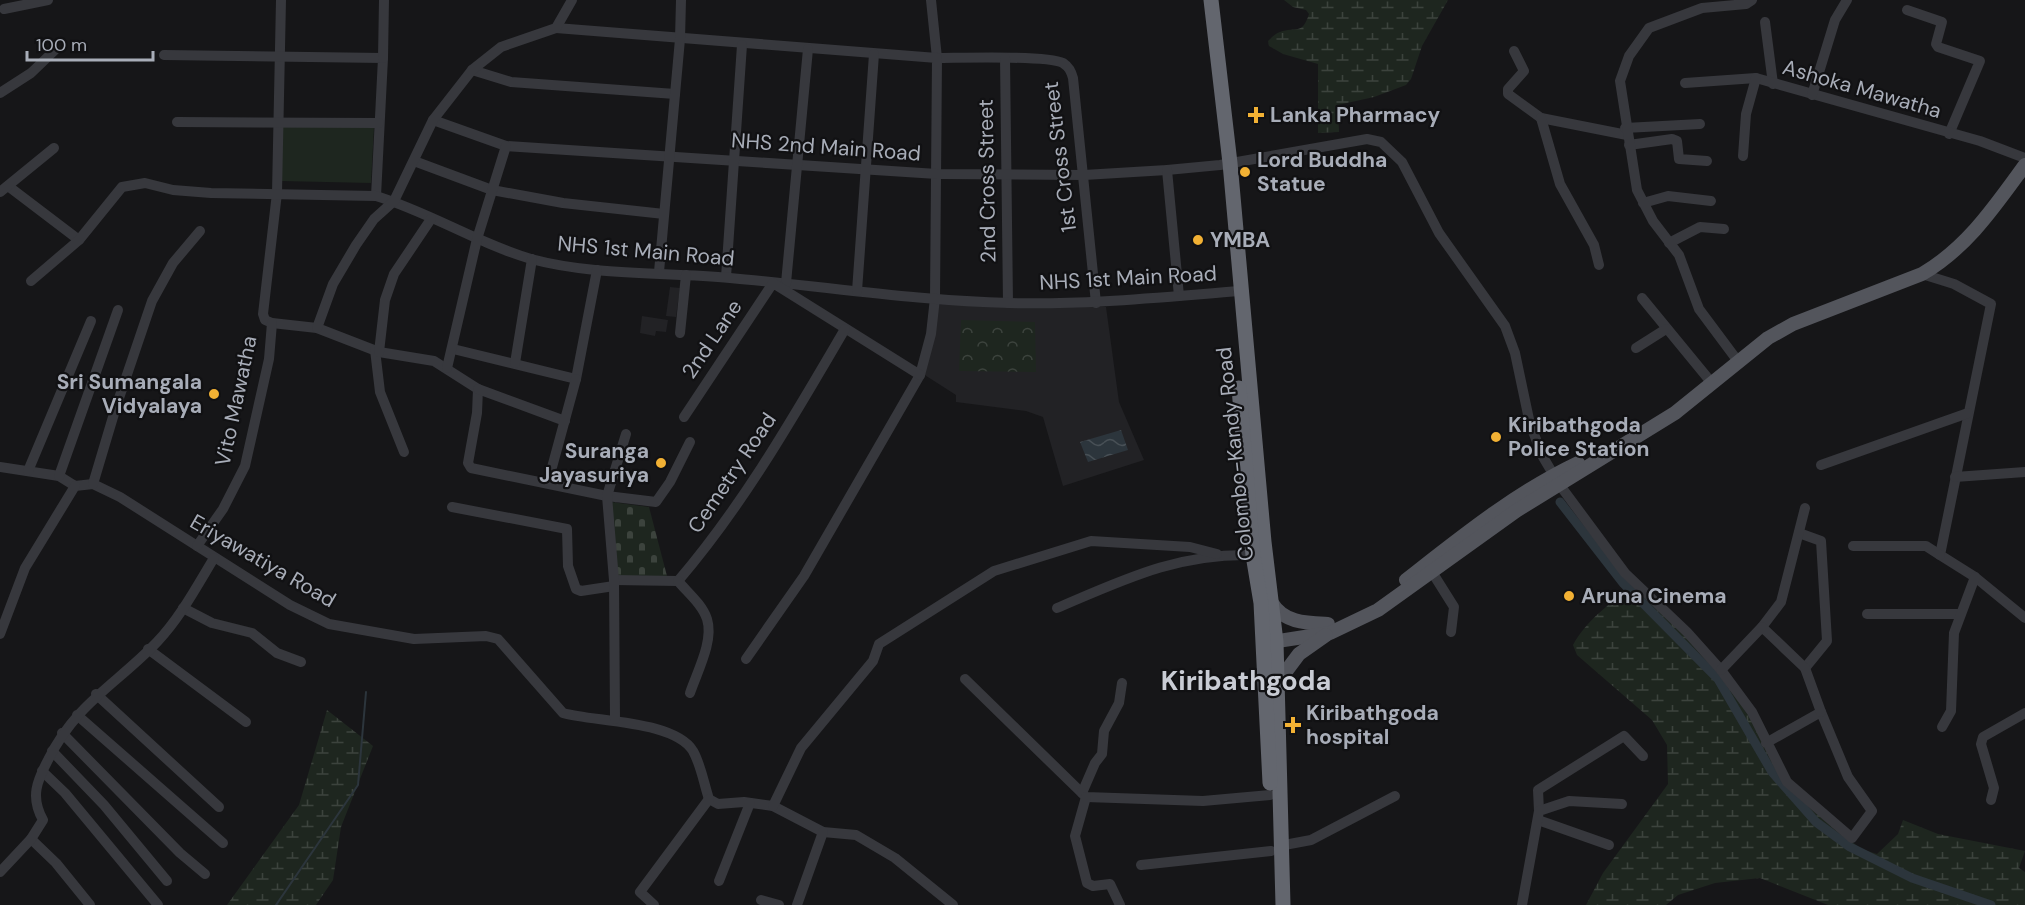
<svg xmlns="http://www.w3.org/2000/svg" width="2025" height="905" font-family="'DM Sans',sans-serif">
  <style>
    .built { fill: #222225 }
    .grass { fill: #1e261f }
    .wetland { fill: url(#wetland-marsh) }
    .cemetery { fill: url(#cemetery-stones) }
    .park { fill: url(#park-crowns) }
    .water { fill: url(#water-waves) }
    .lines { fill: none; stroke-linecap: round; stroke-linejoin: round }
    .stream { stroke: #2c353c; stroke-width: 2 }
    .canal { stroke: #2c353c; stroke-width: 9 }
    .minor { stroke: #37383d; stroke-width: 10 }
    .major { stroke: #53555c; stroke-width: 14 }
    .highway { stroke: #63666e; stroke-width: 15 }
    .poi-dot { fill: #f2b134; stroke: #111113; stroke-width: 2 }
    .labels { text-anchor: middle; stroke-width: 4.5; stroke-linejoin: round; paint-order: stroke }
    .street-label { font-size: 21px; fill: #a8adb8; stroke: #111113 }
    .poi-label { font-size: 21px; font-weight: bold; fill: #a8adb8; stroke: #111113; text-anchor: start }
    .district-label { font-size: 27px; font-weight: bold; fill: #c9ccd4; stroke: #111113 }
  </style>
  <defs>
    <pattern id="wetland-marsh" width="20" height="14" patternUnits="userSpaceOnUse" patternTransform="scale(1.5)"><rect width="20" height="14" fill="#1e261f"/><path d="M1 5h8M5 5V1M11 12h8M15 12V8" fill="none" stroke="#3c433d"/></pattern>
    <pattern id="cemetery-stones" width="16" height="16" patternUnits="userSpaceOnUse" patternTransform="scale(1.5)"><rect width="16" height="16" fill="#1e261f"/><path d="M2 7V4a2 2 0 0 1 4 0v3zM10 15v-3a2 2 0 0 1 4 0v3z" fill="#3c433d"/></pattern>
    <pattern id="park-crowns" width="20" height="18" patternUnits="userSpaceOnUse" patternTransform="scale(1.5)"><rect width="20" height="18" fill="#1e261f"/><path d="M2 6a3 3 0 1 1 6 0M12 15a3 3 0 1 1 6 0" fill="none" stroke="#3c433d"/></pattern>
    <pattern id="water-waves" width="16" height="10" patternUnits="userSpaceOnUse" patternTransform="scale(1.5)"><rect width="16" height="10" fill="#2c353c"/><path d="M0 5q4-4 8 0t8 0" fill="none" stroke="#485056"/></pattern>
  </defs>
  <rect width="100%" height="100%" fill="#161618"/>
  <g class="built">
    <path d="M670,287L680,288L676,317L666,316Z"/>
    <path d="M936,300L1106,307L1119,402L1144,460L1063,486L1043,417L1026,411L956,402V395L920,372Z"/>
    <path d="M642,316L668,320L666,332L656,331L655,336L640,333Z"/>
  </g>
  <path class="grass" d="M282,126L374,127L371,183L280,181Z"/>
  <g class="wetland">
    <path d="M1284,0H1448L1422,46L1411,79L1406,85L1374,97L1338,105L1339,132L1318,133V64L1283,54L1269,46L1268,41C1271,38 1276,33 1280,32C1296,26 1302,36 1309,14L1306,10L1293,7Z"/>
    <path d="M1635,587L1696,646L1737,695L1806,804L1861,849L1877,854L1898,834L1903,820L1938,834L2025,851L2019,868L2025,872V905H1828L1760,878L1715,883L1678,895L1666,905H1586L1603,873L1668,784L1667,745L1652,720L1577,655L1573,645C1585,622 1613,599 1635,587Z"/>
    <path d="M327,710L373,746L341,827L333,880L316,905H227L299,805Z"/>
  </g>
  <path class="cemetery" d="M611,502L649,507L667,576L618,577Z"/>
  <path class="park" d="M961,320L1035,322L1036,372L959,371Z"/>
  <path class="water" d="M1121,430L1128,450L1088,462L1080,442Z"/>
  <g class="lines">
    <path class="stream" d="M276,905L358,785L366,692"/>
    <path class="canal" d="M1560,502L1623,583L1718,679L1772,772L1816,822L1850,847L1912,878L1991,905"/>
    <g class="minor">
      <path d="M281,0L277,193L263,314L265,320L272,323L317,328L379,352L434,361L478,389L477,413L468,463L471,468L607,496L656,502L670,482L690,442"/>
      <path d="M931,0L937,58C960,58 1047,55 1063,63C1069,67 1071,71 1073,78L1096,303"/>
      <path d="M4,9L48,0"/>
      <path d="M1907,10L1942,22L1936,44L1938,47L1980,61L1949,134"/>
      <path d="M1765,22L1773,84"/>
      <path d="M556,28L937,58L935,298L931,334L920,375L804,576L746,659"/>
      <path d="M1514,51L1524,71L1508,89V94L1541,118L1627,135"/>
      <path d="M164,55L383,58L376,196"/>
      <path d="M383,58L384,0"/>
      <path d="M1005,58L1008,303"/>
      <path d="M472,70L511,82L675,94"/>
      <path d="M1685,83L1756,78L1980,141L2025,158"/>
      <path d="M0,93L31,73L55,50"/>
      <path d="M1812,95L1835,20L1847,0"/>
      <path d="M1541,118L1560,184L1594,245L1599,265"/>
      <path d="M433,120L506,146L937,174L1084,175L1167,170L1220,165L1367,139L1381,142L1402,162L1439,233L1505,326L1515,353L1530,424L1543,457L1559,484L1625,573L1687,632L1721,670L1752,712L1787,782L1852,838L1872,811L1848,777L1821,712L1766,743"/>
      <path d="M177,122L379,123"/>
      <path d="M1625,128L1700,124"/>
      <path d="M1629,145L1672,139L1677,141L1679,159L1707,161"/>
      <path d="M1743,156L1746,114L1756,78"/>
      <path d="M414,161L492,190L563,203L664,214"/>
      <path d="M1167,170L1179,296"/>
      <path d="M8,186L79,240"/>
      <path d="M0,192L54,148"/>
      <path d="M1643,203L1668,196L1711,201"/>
      <path d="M1669,243L1700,227L1724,229"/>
      <path d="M659,272L680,39L681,0"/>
      <path d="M1922,274L1954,284L1991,304L1940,555L1975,577L2025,618"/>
      <path d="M726,277L742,45"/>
      <path d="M31,281L79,240L122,187L145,183L173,190L211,193L376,196C429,212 477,243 531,259C595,276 664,272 730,278C823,286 916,301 1010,303C1087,305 1163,297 1240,291"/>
      <path d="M786,283L808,49"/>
      <path d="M857,291L874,54"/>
      <path d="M1642,298L1711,382"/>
      <path d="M317,328L333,284L356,245L374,219L394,201L433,120L472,70L501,47L556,28L572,0"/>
      <path d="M680,333L686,275"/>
      <path d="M1636,348L1666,329"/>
      <path d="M453,349L576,379L597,270"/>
      <path d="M375,350L380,392L404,452"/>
      <path d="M379,352L385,300L394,274L431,219"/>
      <path d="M1737,360L1699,309L1679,255L1653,221L1637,190L1620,81L1629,56L1649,28L1702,8L1746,4L1752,0"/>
      <path d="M515,363L532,259"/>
      <path d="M447,368L477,239L506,146"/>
      <path d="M478,389L565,421"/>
      <path d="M684,417L773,283L920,375"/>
      <path d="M1821,465L1968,413"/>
      <path d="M0,467L59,476L75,486L93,484L120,497L290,605L329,624L414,639L486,636L498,639L563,713C593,722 674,720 693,751C701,765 704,784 709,799L718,804L744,802L773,806L823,832L856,835L895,858L953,905"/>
      <path d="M28,471L91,321"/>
      <path d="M59,476L118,310"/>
      <path d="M1955,477L2025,472"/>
      <path d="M548,482L576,379"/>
      <path d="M93,484L116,407L152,301L173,263L200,231"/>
      <path d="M452,507L567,529L568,566L576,589L581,591L614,586"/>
      <path d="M1799,533L1821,541L1827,641L1805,668"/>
      <path d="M197,546L223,509L245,466L269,359L272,323"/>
      <path d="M1853,546H1926L1940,555"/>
      <path d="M1432,572L1454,607L1451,632"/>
      <path d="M614,580L678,581C744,504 794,416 845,329"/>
      <path d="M678,581C687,592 702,604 707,619C714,641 697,672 690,693"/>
      <path d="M183,608L212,623L252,633L277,653L301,662"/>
      <path d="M1057,608C1125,579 1178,553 1253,555"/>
      <path d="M1867,614H1960"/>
      <path d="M1762,627L1781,602L1805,508"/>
      <path d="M0,634L25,568L75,486"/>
      <path d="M148,649L246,722"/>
      <path d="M1721,670L1762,627L1805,668L1821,712"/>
      <path d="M965,679L1086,797L1203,801L1270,795"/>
      <path d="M96,694L219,807"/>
      <path d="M77,715L223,843"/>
      <path d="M615,719L614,580L607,496L626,434"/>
      <path d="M1942,727L1951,711L1954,633L1975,577"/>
      <path d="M62,733L180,853L205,874"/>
      <path d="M52,751L104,805L167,881"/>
      <path d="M42,771L65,793L158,905"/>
      <path d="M1082,793L1095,763L1102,754L1104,731L1119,703L1122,683"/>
      <path d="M1086,797L1075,836L1087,883L1093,886L1110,884L1120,905"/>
      <path d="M1991,800L1994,788L1981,744L1983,737L2025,713"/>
      <path d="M773,806L801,748L873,661L879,644L994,571L1091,541L1190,547L1217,554"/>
      <path d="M1539,811L1538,790L1624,736L1643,756"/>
      <path d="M1538,820L1609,845"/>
      <path d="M31,839L56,863L90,905"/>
      <path d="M1279,846L1311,840L1395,796"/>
      <path d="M1141,865L1271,851"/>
      <path d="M0,872L31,839L43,820C30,797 37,781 48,760C76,703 117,684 157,642C180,618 197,586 214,558"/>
      <path d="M719,881L750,803"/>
      <path d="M761,900L779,905"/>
      <path d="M654,905L640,892L709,799"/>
      <path d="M797,905L823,832"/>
      <path d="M1522,905L1539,811L1569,801L1622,804"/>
    </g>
    <g class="major">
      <path d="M1406,580C1461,537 1515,493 1578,463"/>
      <path d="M1272,603C1284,623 1307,623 1328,624"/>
      <path d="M1265,643L1330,633L1378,610L1516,511L1675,413L1768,338L1793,324L1922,274C1967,248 1995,206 2025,165"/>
      <path d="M1278,682L1299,654L1326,635"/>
    </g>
    <g class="highway">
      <path d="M1211,0L1230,163L1264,542L1276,642L1283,905"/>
      <path d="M1239,388L1253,555L1261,603L1270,783"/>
    </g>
  </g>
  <g class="poi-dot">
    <path d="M1253 106h6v6h6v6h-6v6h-6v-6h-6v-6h6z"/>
    <circle cx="1245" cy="172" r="6"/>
    <circle cx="1198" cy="240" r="6"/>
    <circle cx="214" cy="394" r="6"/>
    <circle cx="1496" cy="437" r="6"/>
    <circle cx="661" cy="463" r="6"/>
    <circle cx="1569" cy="596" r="6"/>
    <path d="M1290 716h6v6h6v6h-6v6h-6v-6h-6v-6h6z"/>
  </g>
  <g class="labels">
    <g class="street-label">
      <text transform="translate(1862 89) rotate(16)" y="7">Ashoka Mawatha</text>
      <text transform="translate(826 147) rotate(4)" y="7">NHS 2nd Main Road</text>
      <text transform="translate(1060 157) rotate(-97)" y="7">1st Cross Street</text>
      <text transform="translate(987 181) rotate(-91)" y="7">2nd Cross Street</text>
      <text transform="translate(646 251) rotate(5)" y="7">NHS 1st Main Road</text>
      <text transform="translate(1128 278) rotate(-3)" y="7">NHS 1st Main Road</text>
      <text transform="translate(712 339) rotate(-56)" y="7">2nd Lane</text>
      <text transform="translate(236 401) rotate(-78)" y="7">Vito Mawatha</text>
      <text transform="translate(1235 454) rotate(-96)" y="7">Colombo-Kandy Road</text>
      <text transform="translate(732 473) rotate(-56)" y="7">Cemetry Road</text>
      <text transform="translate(263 561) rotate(30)" y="7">Eriyawatiya Road</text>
    </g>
    <g class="poi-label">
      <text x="1270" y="122">Lanka Pharmacy</text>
      <text x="1257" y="167">Lord Buddha<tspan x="1257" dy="24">Statue</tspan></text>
      <text x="1210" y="247">YMBA</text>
      <text x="202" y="389" text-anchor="end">Sri Sumangala<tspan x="202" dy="24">Vidyalaya</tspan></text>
      <text x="1508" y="432">Kiribathgoda<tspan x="1508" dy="24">Police Station</tspan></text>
      <text x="649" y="458" text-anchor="end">Suranga<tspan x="649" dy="24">Jayasuriya</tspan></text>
      <text x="1581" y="603">Aruna Cinema</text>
      <text x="1306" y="720">Kiribathgoda<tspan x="1306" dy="24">hospital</tspan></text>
    </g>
    <g class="district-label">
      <text x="1246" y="690">Kiribathgoda</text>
    </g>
  </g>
  <path d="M27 51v9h126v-9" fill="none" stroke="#a8adb8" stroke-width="3"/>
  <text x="36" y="51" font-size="18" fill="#a8adb8" stroke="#111113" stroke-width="4.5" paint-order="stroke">100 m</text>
</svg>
